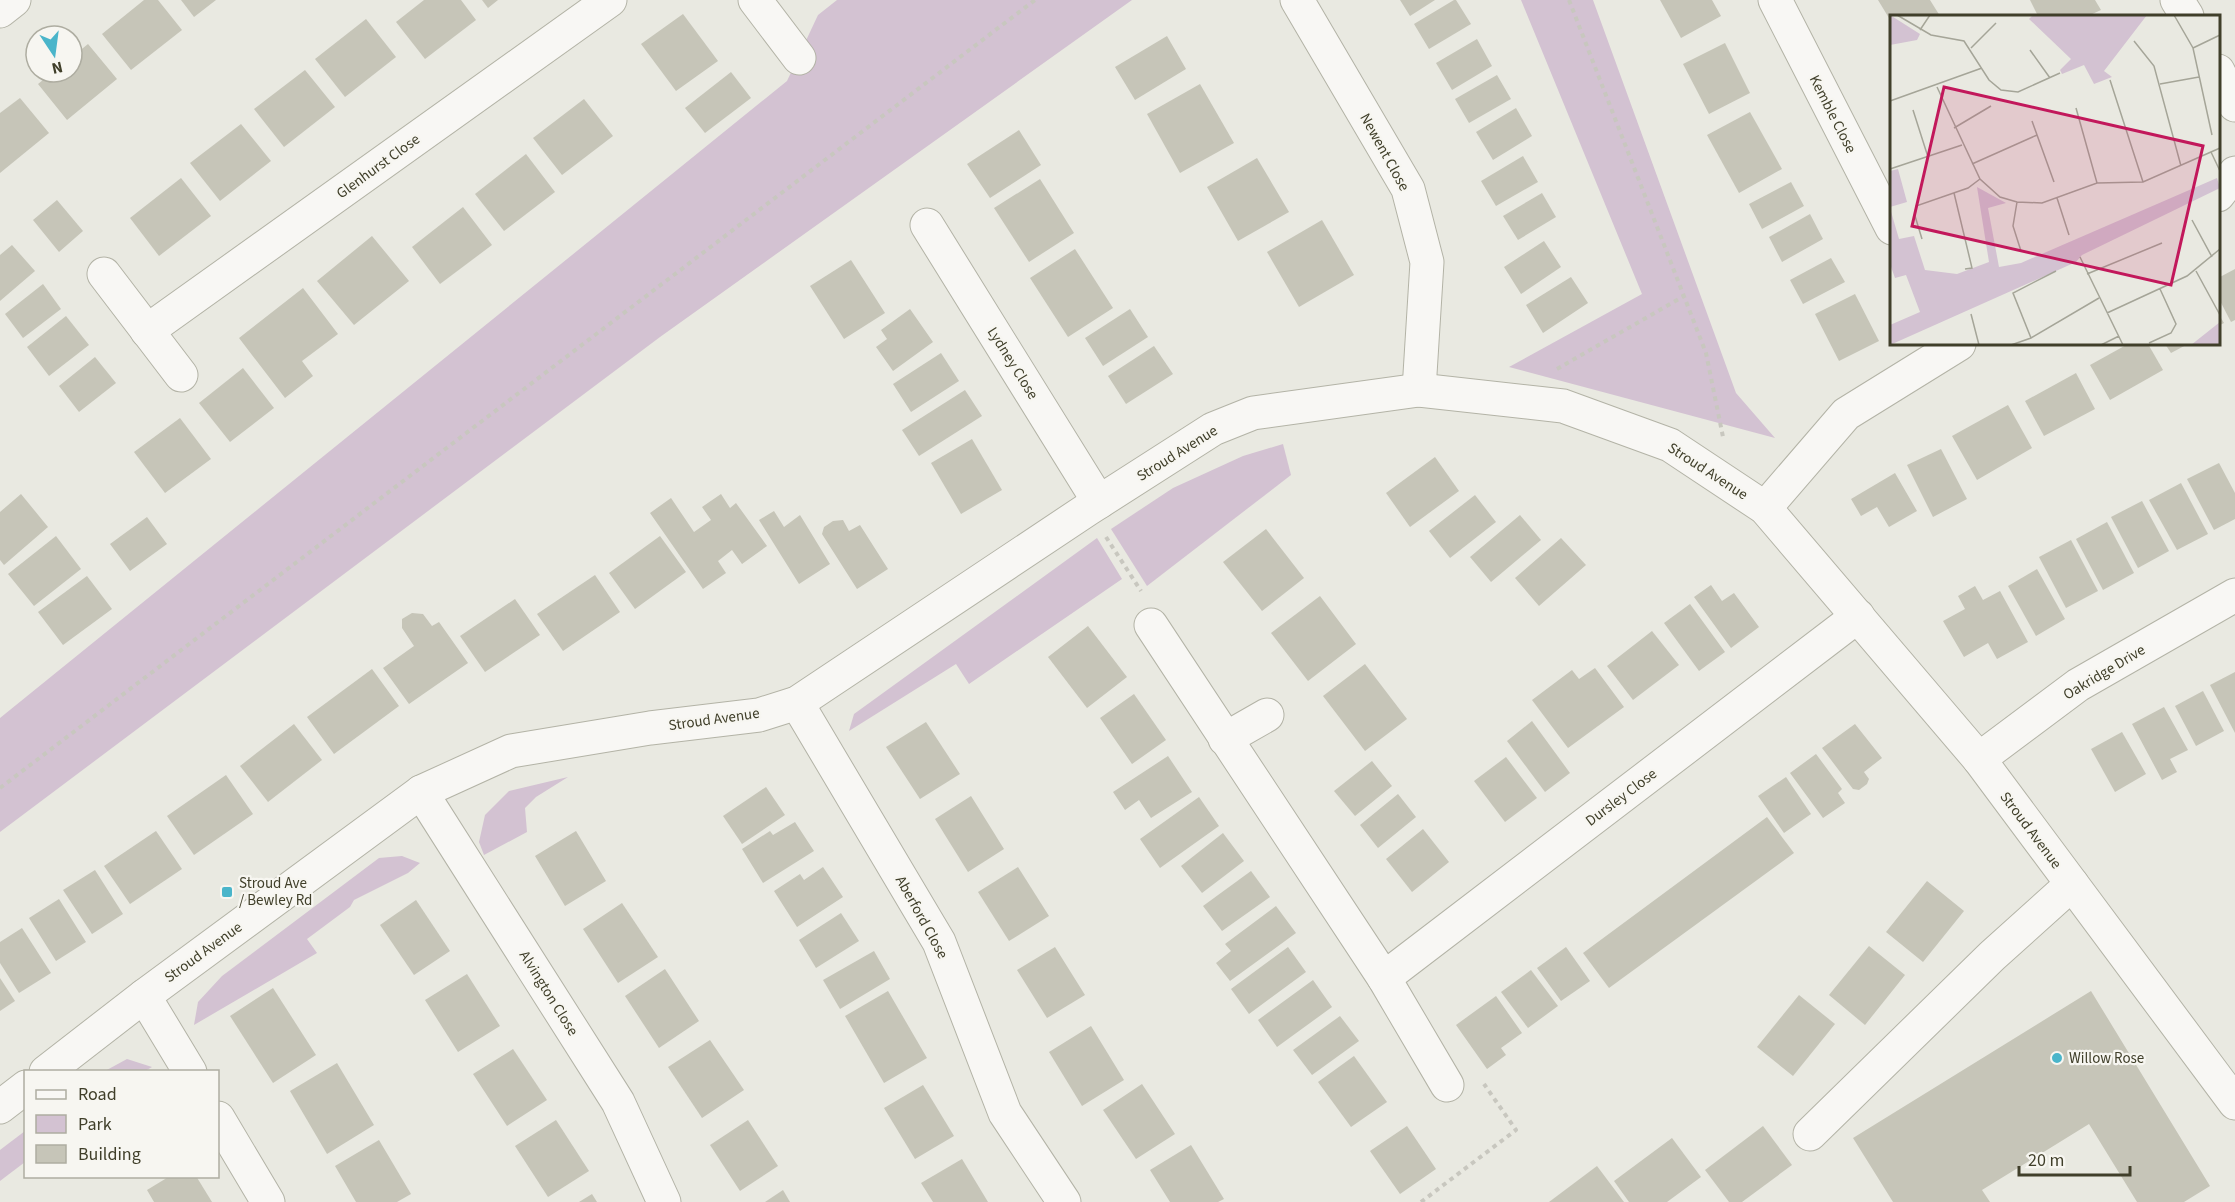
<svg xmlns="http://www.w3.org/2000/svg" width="2235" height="1202" font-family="'Source Sans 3',sans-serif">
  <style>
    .green { fill: #d3c2d2 }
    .building { fill: #c6c5b8 }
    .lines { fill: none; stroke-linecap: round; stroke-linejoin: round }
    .street-casing { stroke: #b3b3a6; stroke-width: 35 }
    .path { stroke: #c8c7bf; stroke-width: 4; stroke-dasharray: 4.5 4.5; stroke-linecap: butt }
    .street { stroke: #f8f7f4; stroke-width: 33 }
    .poi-dot { fill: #4ab5ca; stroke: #f7f6f1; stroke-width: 2 }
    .labels { text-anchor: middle; stroke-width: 4.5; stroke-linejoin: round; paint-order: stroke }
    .street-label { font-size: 15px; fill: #403f2a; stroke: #f7f6f1 }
    .poi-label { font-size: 15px; fill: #403f2a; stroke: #f7f6f1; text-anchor: start }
    .inset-road { fill: none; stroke: #a5a598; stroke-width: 1.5 }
    .view { fill: #c2185b; fill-opacity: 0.15; stroke: #c2185b; stroke-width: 3 }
    .inset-edge { fill: none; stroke: #403f2a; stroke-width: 3 }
  </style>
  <rect width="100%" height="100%" fill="#e9e9e1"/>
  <g class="green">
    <path d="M837,0H1132L660,337L0,832V718L787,81L818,15Z"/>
    <path d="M1521,0H1593L1736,393L1775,438L1509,367L1642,294Z"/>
    <path d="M1283,444L1291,475L1147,586L1111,529L1173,488L1243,456Z"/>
    <path d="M1097,538L1122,579L969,684L956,664L849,731L854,714Z"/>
    <path d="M568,777L536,797L525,808L527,832L484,855L479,842L485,815L509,791Z"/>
    <path d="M402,856L420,863L408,873L354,900L350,907L307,939L317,953L194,1025L198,1002L222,976L379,858Z"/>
    <path d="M127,1059L152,1067L145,1071H105Z"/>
    <path d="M25,1131V1162L0,1181V1150Z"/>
  </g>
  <g class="building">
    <path d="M144,0H158L182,30L131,70L102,34Z"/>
    <path d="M181,0H216L194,17Z"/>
    <path d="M424,0H461L476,20L425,59L396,22Z"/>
    <path d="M482,0H498L488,8Z"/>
    <path d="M1400,0H1435L1410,16Z"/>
    <path d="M1454,0H1456L1471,24L1429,49L1414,24Z"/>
    <path d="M1660,0H1712L1721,16L1681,38Z"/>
    <path d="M1878,0H1930L1940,16H1892V23Z"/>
    <path d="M2030,0H2095L2101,10L2088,16H2038Z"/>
    <path d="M683,14L718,61L676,91L641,44Z"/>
    <path d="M366,19L396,57L345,97L315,59Z"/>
    <path d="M1167,36L1186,69L1135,100L1115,67Z"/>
    <path d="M1477,39L1492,66L1452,90L1436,63Z"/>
    <path d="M1725,43L1750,93L1709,114L1683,64Z"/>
    <path d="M88,44L117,79L67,120L38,84L53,72H72V57Z"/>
    <path d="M305,70L335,107L284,147L254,109Z"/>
    <path d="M731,72L751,98L705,133L685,108Z"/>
    <path d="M1497,75L1511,99L1469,123L1455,99Z"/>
    <path d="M1200,84L1234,143L1180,173L1147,114Z"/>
    <path d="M20,98L49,133L0,173V113Z"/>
    <path d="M584,99L613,136L562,175L533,138Z"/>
    <path d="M1516,108L1532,136L1493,160L1476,132Z"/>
    <path d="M1750,112L1782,169L1739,193L1707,135Z"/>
    <path d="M241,124L271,161L220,201L190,163Z"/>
    <path d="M1019,130L1041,165L990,198L967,164Z"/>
    <path d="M526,154L555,192L504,231L475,194Z"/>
    <path d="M1523,156L1538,182L1496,206L1481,181Z"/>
    <path d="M1257,158L1289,212L1238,241L1207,187Z"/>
    <path d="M181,178L211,216L159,256L130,218Z"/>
    <path d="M1040,179L1074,233L1029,262L994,208Z"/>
    <path d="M1791,182L1804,206L1762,229L1749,204Z"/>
    <path d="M1542,193L1556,217L1518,240L1503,216Z"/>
    <path d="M57,200L83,231L59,252L33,220Z"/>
    <path d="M463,207L492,245L440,284L412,247Z"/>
    <path d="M1810,214L1823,239L1782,262L1769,237Z"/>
    <path d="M1322,220L1354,275L1299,307L1267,252Z"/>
    <path d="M372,236L409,281L354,325L317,281Z"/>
    <path d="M1544,241L1561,267L1521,294L1504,267Z"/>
    <path d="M12,245L35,271L0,301V255Z"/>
    <path d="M1075,249L1113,308L1068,337L1030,278Z"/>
    <path d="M1831,258L1845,282L1803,304L1790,280Z"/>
    <path d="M851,260L885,313L844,339L810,286Z"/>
    <path d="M2235,269V320L2231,322L2218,297V278Z"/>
    <path d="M1571,277L1588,303L1543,333L1526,305Z"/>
    <path d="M43,284L61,309L23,338L5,314Z"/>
    <path d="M303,288L338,334L302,361L313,376L285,398L239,338Z"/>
    <path d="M1855,294L1879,341L1839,361L1815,314Z"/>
    <path d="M910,309L933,342L893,371L876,347L887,339L881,330Z"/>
    <path d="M1130,309L1148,337L1103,366L1085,338Z"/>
    <path d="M2218,313L2224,323L2218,326Z"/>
    <path d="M66,316L89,345L49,376L27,347Z"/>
    <path d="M2128,344H2148L2163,370L2110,400L2090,365Z"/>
    <path d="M2165,344H2188L2171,353Z"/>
    <path d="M1154,346L1173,374L1126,404L1108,376Z"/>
    <path d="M941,353L959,381L911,412L893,384Z"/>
    <path d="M95,357L116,383L79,412L59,386Z"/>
    <path d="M243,368L274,408L230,442L199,403Z"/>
    <path d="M2076,373L2095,409L2044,436L2025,401Z"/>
    <path d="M965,390L982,416L919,456L902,430Z"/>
    <path d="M2008,405L2032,448L1977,480L1952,436Z"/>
    <path d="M180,418L211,459L165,493L134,452Z"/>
    <path d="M972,439L1002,490L961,514L931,463Z"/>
    <path d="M1941,449L1967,499L1933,517L1907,465Z"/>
    <path d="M1435,457L1459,491L1410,527L1386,493Z"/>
    <path d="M2219,463L2235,493V519L2214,530L2187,479Z"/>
    <path d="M1895,473L1917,511L1889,527L1877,507L1861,516L1851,499Z"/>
    <path d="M2181,483L2208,534L2177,550L2149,500Z"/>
    <path d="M21,494L48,527L4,565L0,560V512Z"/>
    <path d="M721,494L730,508L736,503L767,546L742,564L732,550L718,561L726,573L703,589L650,513L671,498L694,532L711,520L702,507Z"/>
    <path d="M1475,495L1496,522L1450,558L1429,531Z"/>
    <path d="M2142,501L2169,551L2138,568L2111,517Z"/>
    <path d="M774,511L784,527L800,515L830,564L799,584L759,520Z"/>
    <path d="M1520,515L1541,540L1491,582L1470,557Z"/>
    <path d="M147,517L167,544L130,571L110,544Z"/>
    <path d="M843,520L849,531L860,525L888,569L857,589L822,534L824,527L833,521Z"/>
    <path d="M2107,522L2134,573L2103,590L2076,539Z"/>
    <path d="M1266,529L1304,578L1262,611L1223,562Z"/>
    <path d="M56,536L81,569L34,606L8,574Z"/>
    <path d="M660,536L686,572L635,609L609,573Z"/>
    <path d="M1561,538L1586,565L1539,606L1515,578Z"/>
    <path d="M2071,540L2098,591L2066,608L2039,557Z"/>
    <path d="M2037,569L2065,619L2036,636L2008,586Z"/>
    <path d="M595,575L620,612L563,651L537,614Z"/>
    <path d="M87,576L112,609L63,645L38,612Z"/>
    <path d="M1711,585L1722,601L1734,593L1759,627L1731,648L1694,597Z"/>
    <path d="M1975,586L1983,600L2000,591L2028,642L1997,659L1988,643L1964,657L1943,621L1965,609L1958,596Z"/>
    <path d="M1320,596L1356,644L1308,681L1271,633Z"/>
    <path d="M515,599L540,635L485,672L460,636Z"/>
    <path d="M1690,604L1725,652L1699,671L1664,623Z"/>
    <path d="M412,613L423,614L432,626L439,622L468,663L409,704L383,668L414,646L402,628V619Z"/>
    <path d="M1088,626L1127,677L1087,708L1048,657Z"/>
    <path d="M1652,631L1679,665L1633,700L1607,666Z"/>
    <path d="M1365,664L1407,719L1365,751L1323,696Z"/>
    <path d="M1595,668L1624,707L1568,748L1532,700L1572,670L1579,679Z"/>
    <path d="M372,669L399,706L334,754L307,717Z"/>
    <path d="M2235,672V733L2210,685Z"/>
    <path d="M2203,691L2224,731L2196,746L2175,706Z"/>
    <path d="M1134,694L1166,740L1132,764L1100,718Z"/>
    <path d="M2164,707L2188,750L2170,759L2177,772L2162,780L2132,724Z"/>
    <path d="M1532,721L1570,773L1545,792L1507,741Z"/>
    <path d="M926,722L960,774L920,799L886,747Z"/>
    <path d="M294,724L322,760L268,802L240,766Z"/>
    <path d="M1855,724L1882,758L1864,772L1869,779L1867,784L1859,790L1853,789L1822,748Z"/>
    <path d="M2122,732L2146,774L2115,792L2091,749Z"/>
    <path d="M1816,754L1842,789L1838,793L1845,803L1823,818L1790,773Z"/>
    <path d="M1168,756L1192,792L1151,818L1139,800L1125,810L1113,792Z"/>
    <path d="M1506,757L1537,798L1505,822L1474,781Z"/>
    <path d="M1372,761L1392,786L1355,816L1334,791Z"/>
    <path d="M226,775L253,814L194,855L167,816Z"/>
    <path d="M1786,777L1811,814L1784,833L1758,796Z"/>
    <path d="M766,787L785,815L742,844L723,816Z"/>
    <path d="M1398,794L1416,817L1378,848L1360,825Z"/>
    <path d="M971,796L1004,849L968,872L935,819Z"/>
    <path d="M1199,797L1219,826L1160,868L1140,839Z"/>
    <path d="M1767,817L1794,853L1609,988L1583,953Z"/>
    <path d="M795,822L814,851L763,883L742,849L770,831L773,835Z"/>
    <path d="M1423,829L1449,862L1412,892L1386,859Z"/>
    <path d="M156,831L182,869L130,904L104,866Z"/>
    <path d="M576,831L606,881L565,906L535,856Z"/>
    <path d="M1223,833L1244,861L1202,893L1181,866Z"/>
    <path d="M823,867L843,897L797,927L774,891L800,874L804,880Z"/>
    <path d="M1018,867L1049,916L1009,941L978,892Z"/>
    <path d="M95,870L123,914L92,934L63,890Z"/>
    <path d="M1251,871L1270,897L1222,931L1203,906Z"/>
    <path d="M1927,881L1964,911L1923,962L1886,932Z"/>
    <path d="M59,899L86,942L56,961L29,918Z"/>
    <path d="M416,900L450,951L414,975L380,925Z"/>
    <path d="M622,903L658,957L618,983L583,929Z"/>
    <path d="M1276,906L1296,933L1230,981L1216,963L1231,951L1225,944Z"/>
    <path d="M841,913L859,941L816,968L799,940Z"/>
    <path d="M22,928L51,973L19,993L0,963V942Z"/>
    <path d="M1869,946L1905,975L1865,1025L1829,995Z"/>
    <path d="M1055,947L1085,995L1047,1018L1017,970Z"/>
    <path d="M1288,947L1306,972L1249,1014L1231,989Z"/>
    <path d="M1566,947L1590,981L1561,1001L1537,968Z"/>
    <path d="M874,951L890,979L840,1009L823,980Z"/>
    <path d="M665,969L699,1021L659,1048L625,996Z"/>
    <path d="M1531,970L1558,1006L1528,1028L1501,992Z"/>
    <path d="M467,974L500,1026L458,1052L425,1000Z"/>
    <path d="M0,978L15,1001L0,1011Z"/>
    <path d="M1313,980L1332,1007L1277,1047L1258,1020Z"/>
    <path d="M273,988L316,1055L273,1083L230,1016Z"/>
    <path d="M888,991L927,1058L884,1083L845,1016Z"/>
    <path d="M2091,991L2210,1186L2184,1202H2137L2089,1124L1982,1190L1990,1202H1893L1853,1138Z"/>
    <path d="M1799,995L1835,1024L1793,1076L1757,1047Z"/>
    <path d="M1496,996L1522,1033L1501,1048L1506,1055L1487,1069L1456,1025Z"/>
    <path d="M1340,1016L1359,1041L1312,1075L1293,1050Z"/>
    <path d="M1091,1026L1124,1080L1082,1106L1049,1052Z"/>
    <path d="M710,1040L744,1090L702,1118L668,1067Z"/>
    <path d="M513,1049L547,1100L507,1126L473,1074Z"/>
    <path d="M1354,1056L1387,1102L1351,1127L1318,1082Z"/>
    <path d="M337,1063L374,1125L327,1154L290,1091Z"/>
    <path d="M1142,1084L1175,1134L1136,1159L1103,1110Z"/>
    <path d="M923,1085L954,1136L915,1159L884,1108Z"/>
    <path d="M556,1120L589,1171L548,1197L515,1146Z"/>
    <path d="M748,1120L778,1166L740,1191L710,1145Z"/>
    <path d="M1407,1126L1436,1169L1400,1194L1370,1151Z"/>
    <path d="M1763,1126L1792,1165L1742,1202H1729L1705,1170Z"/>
    <path d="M1672,1138L1701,1177L1667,1202H1629L1614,1181Z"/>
    <path d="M379,1140L411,1194L397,1202H356L335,1166Z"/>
    <path d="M1191,1145L1224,1199L1218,1202H1170L1150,1170Z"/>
    <path d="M962,1159L988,1202H933L921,1183Z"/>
    <path d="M1597,1166L1624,1202H1549Z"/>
    <path d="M170,1176H196L212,1202H154L147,1190Z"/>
    <path d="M783,1190L790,1202H765Z"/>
    <path d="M592,1194L597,1202H579Z"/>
  </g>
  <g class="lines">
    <g class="street-casing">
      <g id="street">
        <path d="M755,0L799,58"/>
        <path d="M1297,0L1408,189L1427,262L1419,390"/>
        <path d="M1775,0L1892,228"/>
        <path d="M2177,0L2187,16"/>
        <path d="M0,11L14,0"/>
        <path d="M2218,71L2235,105"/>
        <path d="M2218,195L2235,173"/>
        <path d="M927,225L1099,502"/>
        <path d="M104,274L181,375"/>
        <path d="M147,331L610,0"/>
        <path d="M1765,508L1846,414L1959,344"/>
        <path d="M1151,625L1384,978L1447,1085"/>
        <path d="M797,703L939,942L1005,1113L1064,1202"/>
        <path d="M1225,739L1267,715"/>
        <path d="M1979,759L2078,685L2235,595"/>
        <path d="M421,792L618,1102L664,1202"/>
        <path d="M1384,978L1858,616"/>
        <path d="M144,996L190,1072"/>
        <path d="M46,1072L144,996L421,792L511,751L650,728L759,715L797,703L1088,509L1213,429L1253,413L1419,390L1563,406L1670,445L1765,508L1979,759L2235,1103"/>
        <path d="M0,1107L26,1087"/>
        <path d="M218,1118L268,1202"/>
        <path d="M1810,1134L1992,956L2072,884"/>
      </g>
    </g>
    <g class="path">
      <path d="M1569,0L1706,353L1723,437"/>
      <path d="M1557,369L1684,296"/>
      <path d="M1106,537L1141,591"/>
      <path d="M0,788L1035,0"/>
      <path d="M1421,1202L1516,1130L1484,1084"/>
    </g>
    <use href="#street" class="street"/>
  </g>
  <g class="poi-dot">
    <rect x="221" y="886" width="12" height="12" rx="3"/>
    <circle cx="2057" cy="1058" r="6"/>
  </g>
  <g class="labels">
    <g class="street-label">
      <text transform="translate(1833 114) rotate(63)" y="5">Kemble Close</text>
      <text transform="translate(1385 152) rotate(61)" y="5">Newent Close</text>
      <text transform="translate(378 166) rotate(-36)" y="5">Glenhurst Close</text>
      <text transform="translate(1013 363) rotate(58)" y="5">Lydney Close</text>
      <text transform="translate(1177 453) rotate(-32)" y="5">Stroud Avenue</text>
      <text transform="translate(1708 471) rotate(33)" y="5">Stroud Avenue</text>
      <text transform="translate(2104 672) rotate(-31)" y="5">Oakridge Drive</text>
      <text transform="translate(714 719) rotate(-8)" y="5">Stroud Avenue</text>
      <text transform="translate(1621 797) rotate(-37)" y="5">Dursley Close</text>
      <text transform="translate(2031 830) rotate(53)" y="5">Stroud Avenue</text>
      <text transform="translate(922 917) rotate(61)" y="5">Aberford Close</text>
      <text transform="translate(203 952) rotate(-36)" y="5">Stroud Avenue</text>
      <text transform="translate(549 993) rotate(58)" y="5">Alvington Close</text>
    </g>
    <g class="poi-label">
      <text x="239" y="888">Stroud Ave<tspan x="239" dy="17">/ Bewley Rd</tspan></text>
      <text x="2069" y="1063">Willow Rose</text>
    </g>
  </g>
  <g transform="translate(1890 15)">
    <rect width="330" height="330" fill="#e9e9e1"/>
    <path d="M0,0L30,19L27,25L0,30ZM143,0H257L214,56L222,62L204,69L194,50L172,59L170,55L181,44L139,4ZM8,154L17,187L0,192V156ZM327,163L330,173L192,240L186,247L0,330V310L30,297L16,260L5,263L0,249V193L9,224L24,221L35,255L67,259L99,247L87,172L116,188L98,193L109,252L131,248ZM330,307V330H301Z" fill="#d3c2d2"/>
    <path class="inset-road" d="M7,0L41,20L74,26L99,65L111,75L128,77L170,58M284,0L303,33L322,120M30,15L40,0M244,26L264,51L291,151M81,33L106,8M303,33L330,20M140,35L160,63M220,65L253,167M270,69L309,62M47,72L90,164L110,182L127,187L152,188L207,168L253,167L330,133M0,86L92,53M186,93L207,168M23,95L38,142M142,106L164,167M64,113L101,91M321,137L330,156M82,149L147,120M0,154L72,130M64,178L82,253L75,254M167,183L179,220M127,187L123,211L131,236M302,205L322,242M32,224L25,201L26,191L78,173L90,164M190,242L233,330M306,256L330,300M197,259L272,228M217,298L297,261L330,234M81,299L89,330M141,323L123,278L166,256M259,328L281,318L286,309L270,274M121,330L141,323L209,283M211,330L229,321"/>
    <path class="view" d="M54,72L313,131L281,270L22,211Z"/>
    <rect width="330" height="330" class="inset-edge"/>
  </g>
  <rect x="24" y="1070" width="195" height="108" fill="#f7f6f1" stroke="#aeada1" stroke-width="1.5"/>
  <rect x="36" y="1090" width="30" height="9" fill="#f8f7f4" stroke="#aeada1" stroke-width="1.5"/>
  <text x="78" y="1100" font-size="18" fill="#403f2a">Road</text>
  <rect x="36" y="1115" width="30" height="18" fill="#d3c2d2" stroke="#aeada1" stroke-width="1.5"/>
  <text x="78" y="1130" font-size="18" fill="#403f2a">Park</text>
  <rect x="36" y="1145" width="30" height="18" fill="#c6c5b8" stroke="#aeada1" stroke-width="1.5"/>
  <text x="78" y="1160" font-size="18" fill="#403f2a">Building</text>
  <g transform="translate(54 54) rotate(167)"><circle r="28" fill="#f7f6f1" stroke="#aeada1" stroke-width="1.5"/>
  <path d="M0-4.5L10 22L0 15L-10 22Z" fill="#4ab5ca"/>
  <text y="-9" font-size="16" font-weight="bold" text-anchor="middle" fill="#403f2a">N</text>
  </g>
  <path d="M2019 1166v9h111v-9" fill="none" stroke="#403f2a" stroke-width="3"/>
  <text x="2028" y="1166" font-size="18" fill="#403f2a" stroke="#f7f6f1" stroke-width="4.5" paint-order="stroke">20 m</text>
</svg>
